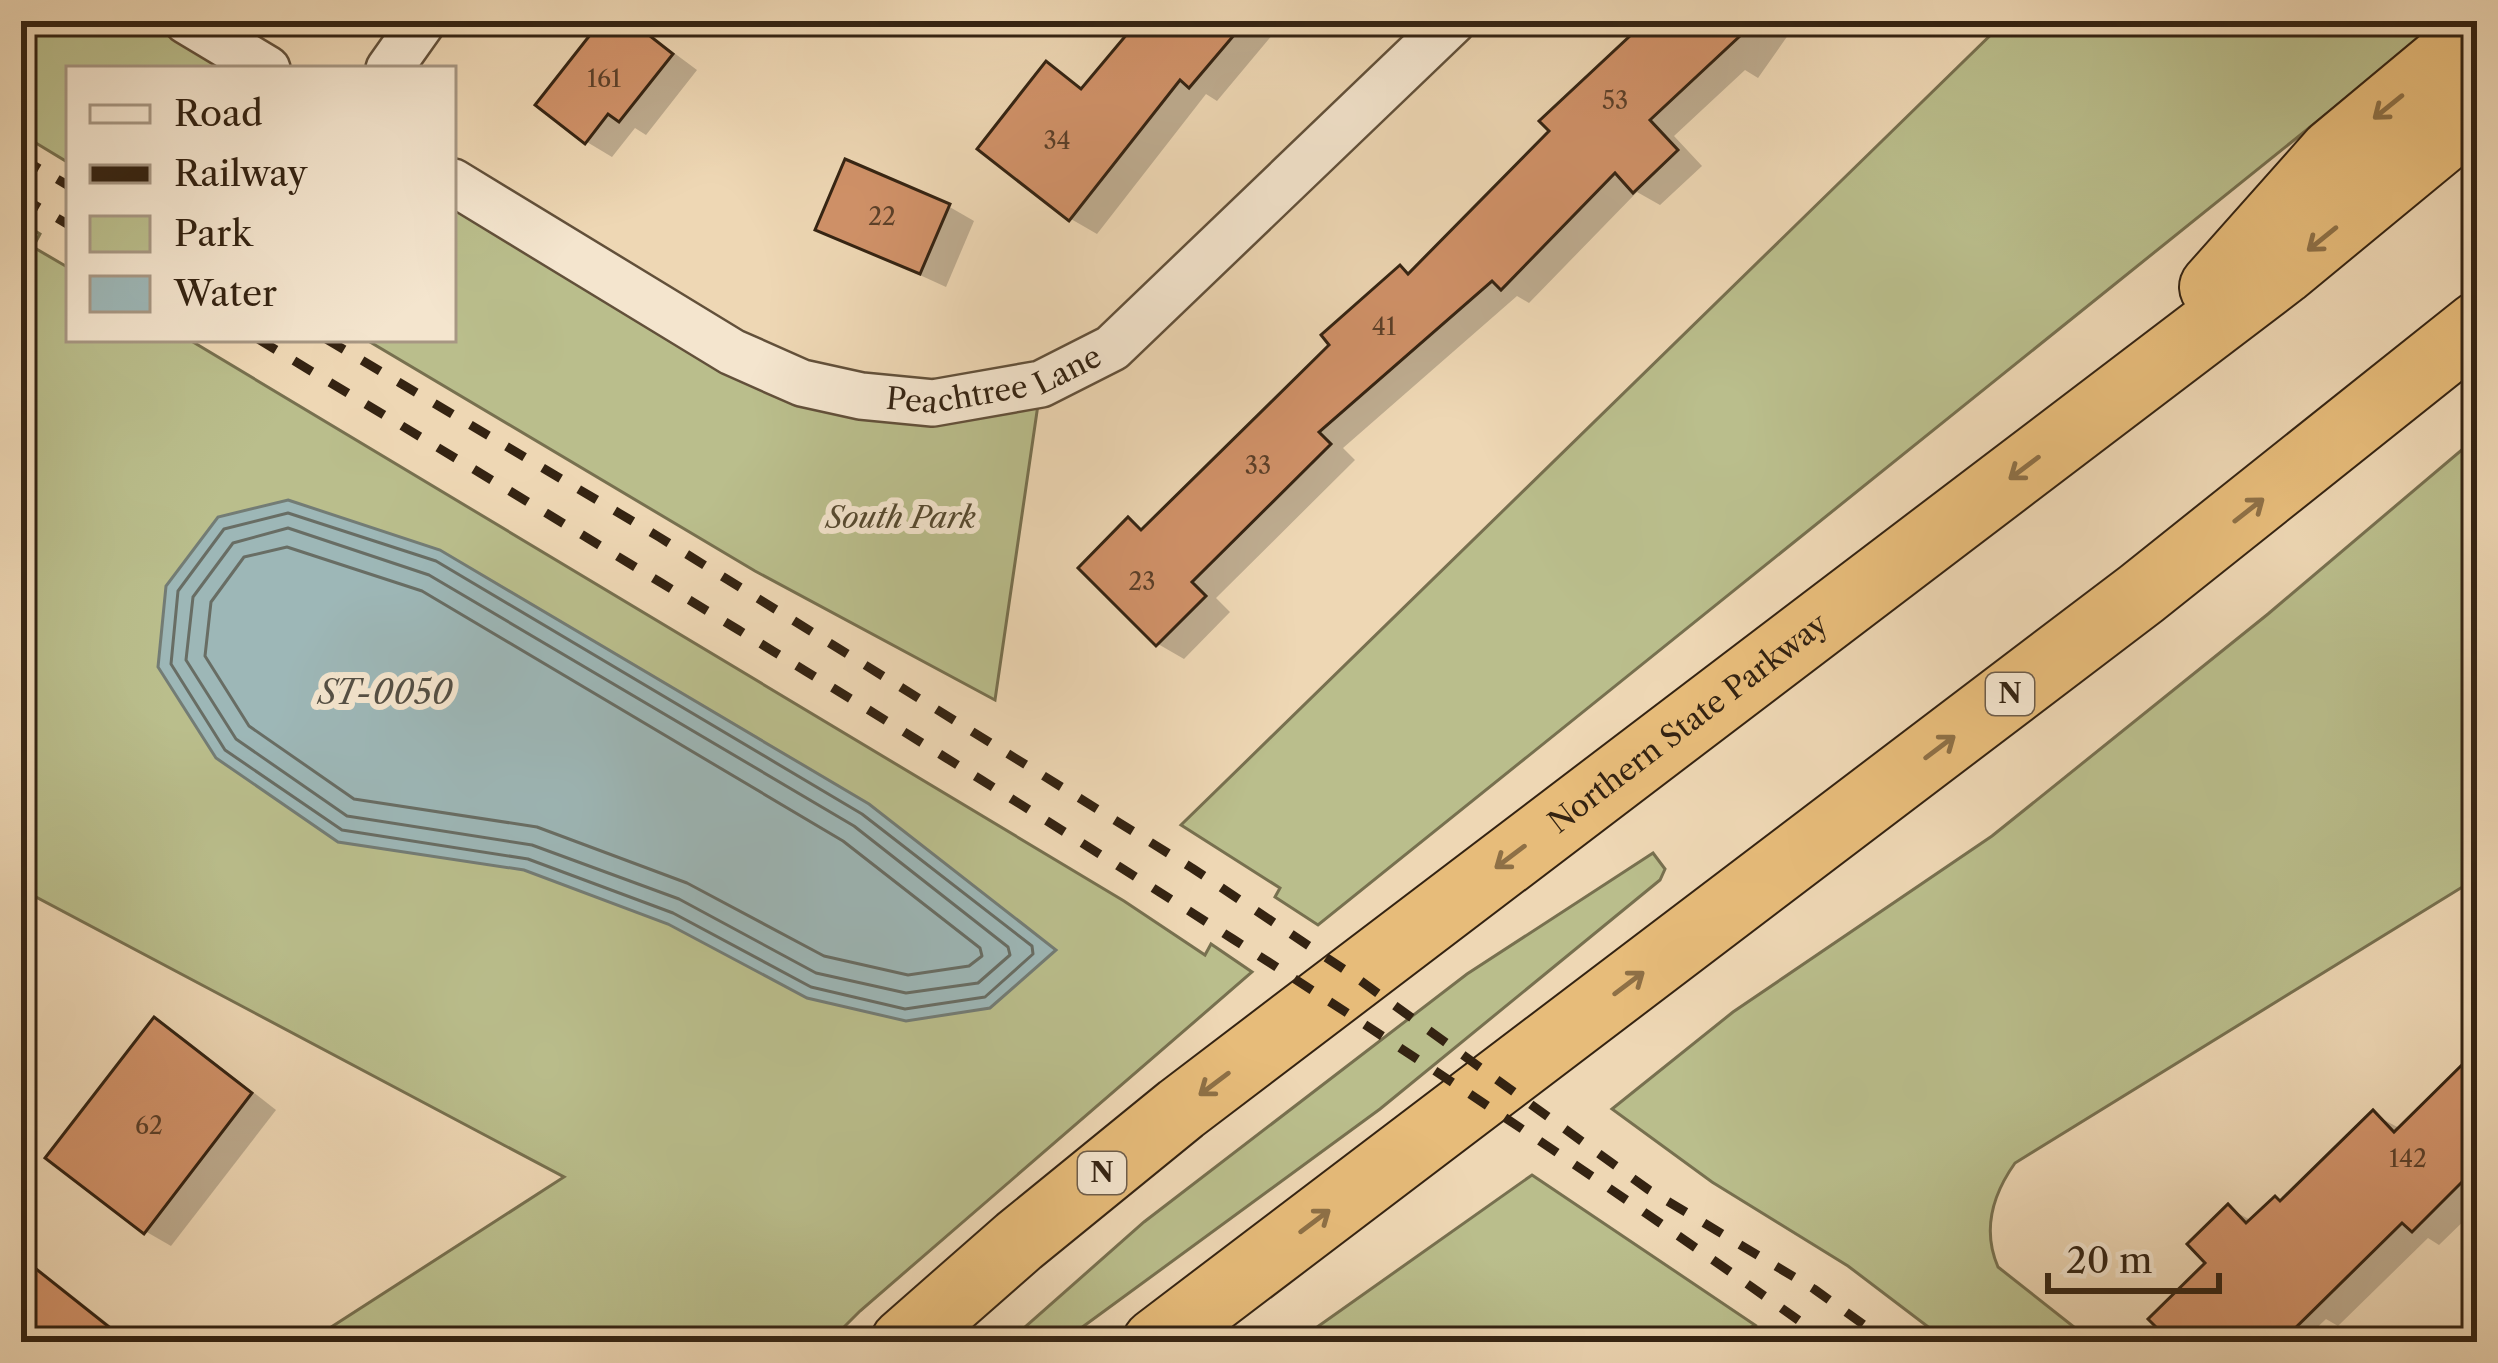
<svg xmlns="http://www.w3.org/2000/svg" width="2498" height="1363" font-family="'Libre Caslon Text',serif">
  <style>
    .green { fill: #babe8c; stroke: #77704f; stroke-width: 3 }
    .water { fill: #9db7b7; stroke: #737c75; stroke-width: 3 }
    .shadow { fill: #0003 }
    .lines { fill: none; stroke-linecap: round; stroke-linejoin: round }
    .shore { stroke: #686d64; stroke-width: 3 }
    .building { fill: #d19269; stroke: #342312; stroke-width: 3 }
    .minor-casing { stroke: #62503a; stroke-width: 50 }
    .motorway-casing { stroke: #342312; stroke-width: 70 }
    .minor { stroke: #f4e5ce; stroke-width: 45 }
    .motorway { stroke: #e7bc7a; stroke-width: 66 }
    .rail { stroke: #342312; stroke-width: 9; stroke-dasharray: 21 21; stroke-linecap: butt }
    .oneway { stroke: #8e7046 }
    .labels { text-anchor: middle; stroke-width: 12; stroke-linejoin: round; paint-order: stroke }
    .number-label { font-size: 24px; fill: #5b3f28 }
    .shield { fill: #f4e5ce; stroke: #6e5d4a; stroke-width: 3 }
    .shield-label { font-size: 27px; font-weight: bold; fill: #342312 }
    .street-label { font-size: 30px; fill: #342312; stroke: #f4e5ce }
    .park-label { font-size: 30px; font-style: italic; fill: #564a30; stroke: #f4e5ce }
    .water-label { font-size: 33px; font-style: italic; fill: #544f44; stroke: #f4e5ce }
  </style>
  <rect width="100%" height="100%" fill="#eed7b4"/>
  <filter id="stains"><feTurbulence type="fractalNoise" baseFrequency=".00167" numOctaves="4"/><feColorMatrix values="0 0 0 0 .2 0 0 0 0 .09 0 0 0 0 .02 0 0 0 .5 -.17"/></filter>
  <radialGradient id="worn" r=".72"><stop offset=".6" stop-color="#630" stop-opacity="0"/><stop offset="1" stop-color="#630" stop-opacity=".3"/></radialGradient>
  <g class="green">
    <path d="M21,21H187L267,69H69V163L21,134Z"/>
    <path d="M2005,21H2442L1318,925L1275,897L1280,888L1181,825Z"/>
    <path d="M453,182L802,383L1041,384L995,700L755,571L365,339H453Z"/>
    <path d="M21,222L40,234L33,247L69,268V339H188L1124,901L1205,955L1211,944L1252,972L860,1311L829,1342H308L564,1177L21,889Z"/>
    <path d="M2477,437V878L2015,1163C1993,1194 1982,1230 1998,1267L2093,1342H1948L1848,1266L1712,1182L1612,1109L1733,1012L1992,836L2268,614Z"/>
    <path d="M1653,853L1665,869L1660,880L1380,1109L1062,1342H1008L1144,1222L1467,974Z"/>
    <path d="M1532,1175L1755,1325L1722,1342H1296Z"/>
  </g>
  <path class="water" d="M288,500L440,550L869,804L1056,950L990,1008L906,1021L807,998L668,924L524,870L338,842L216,758L158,667L166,586L218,517Z"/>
  <g class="shadow">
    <path d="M605,21H631L697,70L646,135L635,128L612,157L587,142Z"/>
    <path d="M752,21H783L771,32Z"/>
    <path d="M1141,21H1284L1217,101L1206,94L1097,234L1071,219L981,148L1046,65L1084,89Z"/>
    <path d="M1671,21H1798L1758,78L1745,70L1674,136L1702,166L1660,205L1637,192L1529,303L1517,296L1343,448L1355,460L1216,598L1230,612L1184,659L1158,644L1128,521L1145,531L1333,345L1400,268L1412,275Z"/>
    <path d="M948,206L974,221L946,287L819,229Z"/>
    <path d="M155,1021L181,1036L276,1110L171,1246L145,1231Z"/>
    <path d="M2477,1086V1208L2439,1245L2428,1238L2338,1326L2326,1319L2302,1342H2175L2229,1208L2252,1221L2282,1204L2373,1114L2401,1129Z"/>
    <path d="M21,1255L131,1342H21Z"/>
  </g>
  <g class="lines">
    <g class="shore">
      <path d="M288,513L436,561L862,814L1032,946L1033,954L985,997L905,1009L811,987L673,913L528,859L342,830L225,750L171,664L178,591L224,529Z"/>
      <path d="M288,528L429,575L854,826L1008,947L1010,955L978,983L906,993L816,973L679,899L532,845L347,816L236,739L186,660L193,597L233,543Z"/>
      <path d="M287,547L422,591L843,841L980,948L982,956L969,966L908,975L824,956L687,883L537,827L354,799L249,726L205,656L211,602L244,557Z"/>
    </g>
  </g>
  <g class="building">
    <path d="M601,21H631L673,54L619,122L608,114L585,144L535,105Z"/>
    <path d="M1138,21H1246L1189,88L1180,80L1069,221L977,149L1046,61L1081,89Z"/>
    <path d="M1646,21H1756L1650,120L1678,150L1633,193L1615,173L1501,290L1492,281L1319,432L1331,444L1192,582L1206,596L1156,646L1078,568L1128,517L1141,530L1329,345L1321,335L1400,265L1408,274L1549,131L1539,121Z"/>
    <path d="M845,159L950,204L920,274L815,230Z"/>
    <path d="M154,1017L252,1093L144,1234L45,1158Z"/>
    <path d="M2477,1050V1167L2412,1232L2402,1223L2281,1342H2171L2148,1319L2205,1263L2187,1244L2228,1204L2246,1223L2275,1196L2280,1201L2373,1110L2394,1132Z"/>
    <path d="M21,1257L128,1342H21Z"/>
  </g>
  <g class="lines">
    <g class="minor-casing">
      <g id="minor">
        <path d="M187,21L267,69"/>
        <path d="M389,69L423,21"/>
        <path id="s1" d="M453,182L732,352L802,383L861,396L933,403L1041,384L1112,348L1453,21"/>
      </g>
    </g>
    <g class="motorway-casing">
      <g id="motorway">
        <path d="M2213,287L2333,152L2477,32"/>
        <path id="s2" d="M904,1342L1019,1241L1181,1109L2283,271L2477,111"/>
        <path d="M1156,1342L2141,594L2477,326"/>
      </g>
    </g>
    <use href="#minor" class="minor"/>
    <use href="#motorway" class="motorway"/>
    <g class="rail">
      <path d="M21,158L69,186"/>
      <path d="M21,197L69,225"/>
      <path d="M258,339C790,660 1324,980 1829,1342"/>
      <path d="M326,339L659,537L1192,868L1354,976L1649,1190L1814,1289L1888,1342"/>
    </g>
  </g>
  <defs><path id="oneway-shaft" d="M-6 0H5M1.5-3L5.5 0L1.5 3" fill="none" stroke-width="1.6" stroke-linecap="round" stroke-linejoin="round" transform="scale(3)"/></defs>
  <g class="oneway">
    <use href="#oneway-shaft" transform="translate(2388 107) rotate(141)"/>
    <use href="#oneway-shaft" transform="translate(2322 239) rotate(141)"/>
    <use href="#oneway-shaft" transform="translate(2024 468) rotate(143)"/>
    <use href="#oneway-shaft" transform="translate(2249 510) rotate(-38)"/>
    <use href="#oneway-shaft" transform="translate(1940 747) rotate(-37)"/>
    <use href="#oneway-shaft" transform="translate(1510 857) rotate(143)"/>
    <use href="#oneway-shaft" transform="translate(1629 983) rotate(-37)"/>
    <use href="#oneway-shaft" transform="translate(1214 1084) rotate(143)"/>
    <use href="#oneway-shaft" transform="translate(1315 1221) rotate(-37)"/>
  </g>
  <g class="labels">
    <g class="number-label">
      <text x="604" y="87">161</text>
      <text x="1615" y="109">53</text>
      <text x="1057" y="149">34</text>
      <text x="882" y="225">22</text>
      <text x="1384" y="335">41</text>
      <text x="1258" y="474">33</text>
      <text x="1142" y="590">23</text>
      <text x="149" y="1134">62</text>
      <text x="2408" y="1167">142</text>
    </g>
    <g class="shield">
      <rect x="1986" y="673" width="48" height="42" rx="9"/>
      <rect x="1078" y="1152" width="48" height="42" rx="9"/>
    </g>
    <g class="shield-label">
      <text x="2010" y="703">N</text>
      <text x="1102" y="1182">N</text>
    </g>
    <g class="street-label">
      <text dy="10" stroke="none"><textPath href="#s1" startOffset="600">Peachtree Lane</textPath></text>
      <text dy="10" stroke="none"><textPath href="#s2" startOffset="999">Northern State Parkway</textPath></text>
    </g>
    <g class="park-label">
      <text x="901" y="528">South Park</text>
    </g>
    <g class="water-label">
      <text x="385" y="704">ST-0050</text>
    </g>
  </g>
  <rect width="2498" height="1363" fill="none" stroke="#eed7b4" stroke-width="72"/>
  <rect x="24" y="24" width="2450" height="1315" fill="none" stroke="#342312" stroke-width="6"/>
  <rect x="36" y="36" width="2426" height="1291" fill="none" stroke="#342312" stroke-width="3"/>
  <rect x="66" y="66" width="390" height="276" fill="#f4e5ce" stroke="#a79783" stroke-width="3"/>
  <rect x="90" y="105" width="60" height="18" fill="#f4e5ce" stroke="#a79783" stroke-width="3"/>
  <text x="174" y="126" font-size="36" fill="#342312">Road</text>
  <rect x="90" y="165" width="60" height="18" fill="#342312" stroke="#a79783" stroke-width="3"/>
  <text x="174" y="186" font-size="36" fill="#342312">Railway</text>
  <rect x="90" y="216" width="60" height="36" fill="#babe8c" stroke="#a79783" stroke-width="3"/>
  <text x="174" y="246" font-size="36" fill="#342312">Park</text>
  <rect x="90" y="276" width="60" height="36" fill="#9db7b7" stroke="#a79783" stroke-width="3"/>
  <text x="174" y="306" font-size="36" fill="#342312">Water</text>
  <path d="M2048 1273v18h171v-18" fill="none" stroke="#342312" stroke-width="6"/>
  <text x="2066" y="1273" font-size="36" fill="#342312" stroke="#f4e5ce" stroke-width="9" paint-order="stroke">20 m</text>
  <rect width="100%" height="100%" filter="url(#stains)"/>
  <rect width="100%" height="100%" fill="url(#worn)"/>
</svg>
